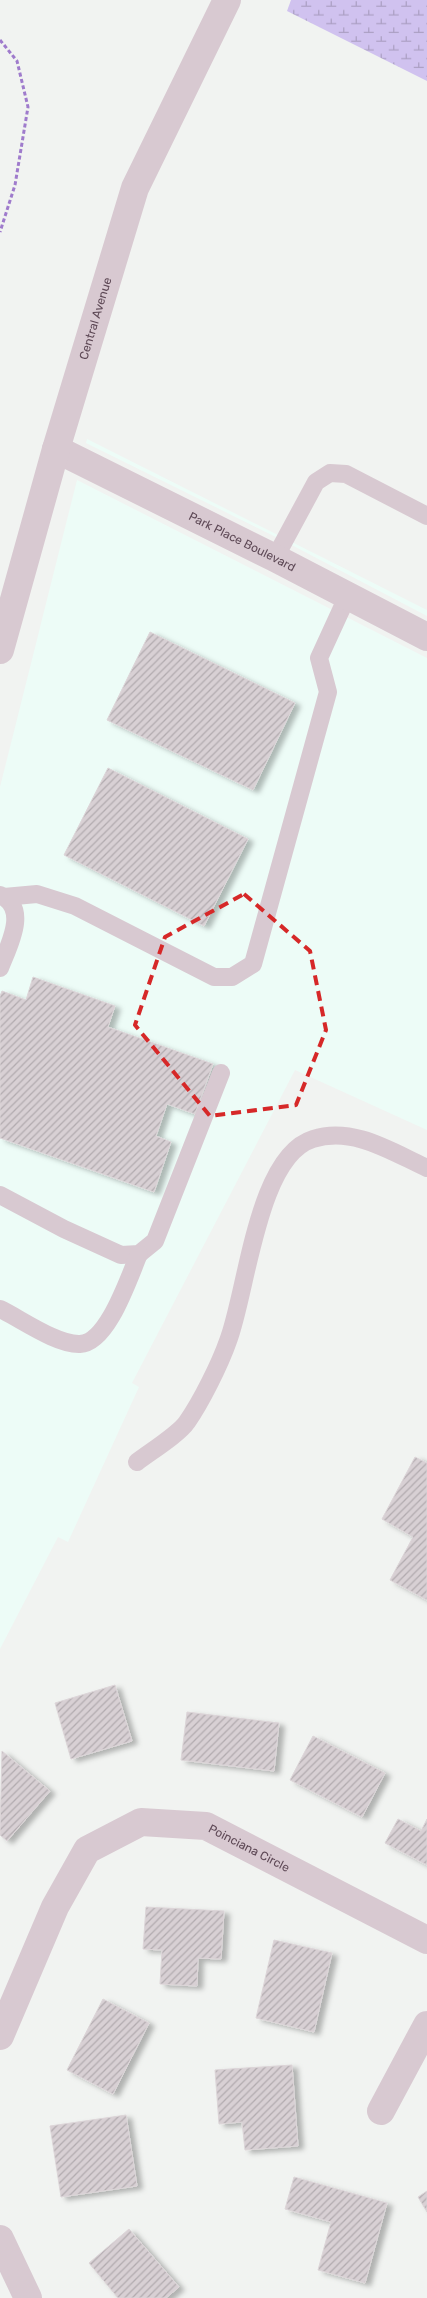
<svg xmlns="http://www.w3.org/2000/svg" width="427" height="2298" font-family="Rubik,sans-serif">
  <style>
    .commercial { fill: #edfcf7 }
    .wetland { fill: url(#wetland-marsh) }
    .building { fill: url(#building-hatch); stroke: #dcd5d8; filter: url(#shadow) }
    .lines { fill: none; stroke-linecap: round; stroke-linejoin: round }
    .path { stroke: #9f7bcc; stroke-width: 3; stroke-dasharray: 4 2.5; stroke-linecap: butt }
    .service { stroke: #d8c9d1; stroke-width: 18 }
    .minor { stroke: #d8c9d1; stroke-width: 28 }
    .tertiary { stroke: #d8c9d1; stroke-width: 28 }
    .marked { fill: none; stroke: #d62828; stroke-width: 4; stroke-dasharray: 10 6; stroke-linejoin: round }
    .labels { text-anchor: middle; stroke-width: 4.5; stroke-linejoin: round; paint-order: stroke }
    .street-label { font-size: 12px; fill: #5e4956; stroke: #fff }
  </style>
  <defs>
    <pattern id="wetland-marsh" width="20" height="14" patternUnits="userSpaceOnUse" patternTransform="scale(1.25)"><rect width="20" height="14" fill="#d0c2ef"/><path d="M1 5h8M5 5V1M11 12h8M15 12V8" fill="none" stroke="#aca0c4"/></pattern>
    <pattern id="building-hatch" width="6" height="6" patternUnits="userSpaceOnUse" patternTransform="scale(1.25)"><rect width="6" height="6" fill="#d8d0d4"/><path d="M-1 1l2-2M0 6l6-6M5 7l2-2" fill="none" stroke="#b2abaf"/></pattern>
    <filter id="shadow"><feDropShadow dx="5.5" dy="3" stdDeviation="2.5" flood-color="#0004"/></filter>
  </defs>
  <rect width="100%" height="100%" fill="#f1f3f1"/>
  <g class="commercial">
    <path d="M87,439L427,610V616L284,541L86,443Z"/>
    <path d="M77,480L427,658V1130L295,1070L132,1383L139,1387L68,1542L58,1537L0,1649V787Z"/>
  </g>
  <path class="wetland" d="M291,0H427V81L287,11Z"/>
  <g class="building">
    <path d="M150,632L295,703L253,790L107,720Z"/>
    <path d="M108,768L248,839L204,926L64,855Z"/>
    <path d="M33,977L115,1006L108,1027L213,1064L195,1114L167,1104L156,1136L171,1142L154,1192L0,1138V996L2,991L26,1000Z"/>
    <path d="M415,1457L427,1463V1600L390,1580L413,1537L382,1519Z"/>
    <path d="M115,1685L132,1741L71,1759L55,1703Z"/>
    <path d="M187,1712L279,1723L274,1771L181,1760Z"/>
    <path d="M313,1736L385,1773L362,1817L290,1780Z"/>
    <path d="M2,1751L50,1791L7,1841L0,1835Z"/>
    <path d="M398,1819L421,1831L427,1819V1865L385,1843Z"/>
    <path d="M146,1907L224,1911L221,1959L198,1958L197,1986L160,1984L162,1950L143,1949Z"/>
    <path d="M274,1940L332,1953L314,2032L256,2018Z"/>
    <path d="M103,1999L149,2023L113,2094L67,2070Z"/>
    <path d="M292,2065L298,2146L245,2150L242,2122L219,2124L215,2070Z"/>
    <path d="M126,2115L137,2186L61,2197L50,2126Z"/>
    <path d="M294,2177L387,2203L365,2283L318,2270L331,2222L285,2209Z"/>
    <path d="M427,2191V2212L418,2197Z"/>
    <path d="M129,2229L179,2287L166,2298H118L89,2263Z"/>
  </g>
  <g class="lines">
    <path class="path" d="M0,40L17,61L28,107L15,185L0,232"/>
    <g class="service">
      <path d="M275,558L316,482L330,473L346,474L427,516"/>
      <path d="M0,895C30,908 8,947 0,968"/>
      <path d="M4,897L37,894L75,906L214,977H232L253,964L328,692L319,658L347,597"/>
      <path d="M0,1195L64,1229L121,1255L139,1254L155,1241L221,1073"/>
      <path d="M0,1309C21,1319 57,1345 80,1344C108,1343 129,1277 139,1254"/>
      <path d="M137,1462C150,1452 179,1434 187,1422C201,1402 220,1364 228,1341C247,1292 257,1156 313,1139C353,1126 392,1152 427,1168"/>
    </g>
    <g class="minor">
      <path id="s1" d="M56,449L275,558L427,637"/>
      <path id="s2" d="M0,2036L55,1907L87,1850L141,1822L206,1826L427,1940"/>
      <path d="M381,2111L427,2025"/>
      <path d="M0,2239L28,2298"/>
    </g>
    <path class="tertiary" id="s3" d="M0,650L56,449L135,188L227,0"/>
  </g>
  <path class="marked" d="M244,894L310,951L326,1030L296,1105L210,1116L135,1025L165,937Z"/>
  <g class="labels">
    <g class="street-label">
      <text dy="4" stroke="none"><textPath href="#s3" startOffset="345">Central Avenue</textPath></text>
      <text dy="4" stroke="none"><textPath href="#s1" startOffset="208">Park Place Boulevard</textPath></text>
      <text dy="4" stroke="none"><textPath href="#s2" startOffset="380">Poinciana Circle</textPath></text>
    </g>
  </g>
</svg>
